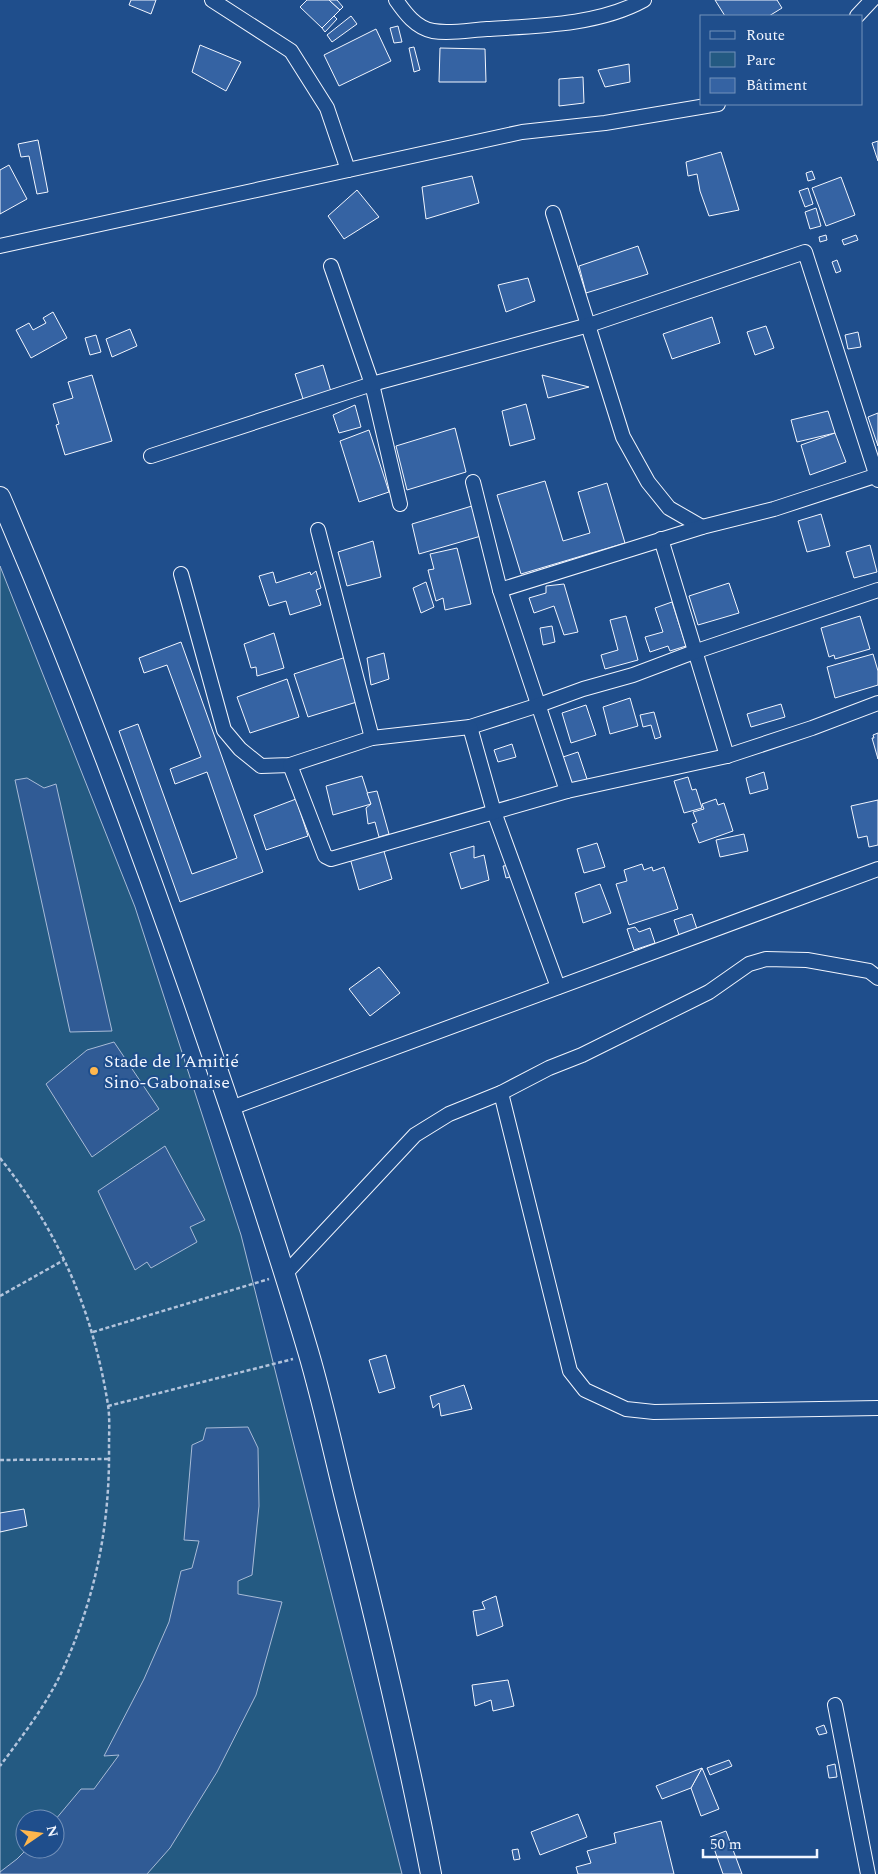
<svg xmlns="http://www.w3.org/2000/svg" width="878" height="1874" font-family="Spectral,serif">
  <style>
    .green { fill: #245a82; stroke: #a8bbd7; fill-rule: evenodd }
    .parking { fill: #305b95; stroke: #a8bbd7 }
    .building { fill: #3563a3; stroke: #f2f6ff }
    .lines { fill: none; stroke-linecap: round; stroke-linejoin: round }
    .minor-casing { stroke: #f2f6ff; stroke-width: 16 }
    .secondary-casing { stroke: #f2f6ff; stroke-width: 22 }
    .path { stroke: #b3c4dc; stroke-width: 2.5; stroke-dasharray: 4 2.5; stroke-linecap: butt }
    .minor { stroke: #1f4e8c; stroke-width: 14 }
    .secondary { stroke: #1f4e8c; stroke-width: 20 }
    .poi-dot { fill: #ffb74d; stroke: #1f4e8c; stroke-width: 2 }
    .labels { text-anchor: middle; stroke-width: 4; stroke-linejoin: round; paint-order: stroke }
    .poi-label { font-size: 18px; fill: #f2f6ff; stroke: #1f4e8c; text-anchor: start }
  </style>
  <rect width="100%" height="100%" fill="#1f4e8c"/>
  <path class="green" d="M0,566L135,907L241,1235L402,1874H0ZM25,1819H55V1849H25Z"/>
  <g class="parking">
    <path d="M27,778L44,788L56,784L112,1031L70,1032L15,780Z"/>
    <path d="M114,1042L159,1109L92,1157L46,1084L87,1050Z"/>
    <path d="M165,1146L205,1220L190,1227L197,1242L151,1268L147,1262L135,1270L98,1191Z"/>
    <path d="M248,1427L258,1448L259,1506L252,1575L238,1581V1594L282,1602L256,1695L217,1772L170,1848L147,1874H0V1872L17,1859L27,1849H55V1820L81,1789H94L119,1755L104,1756L144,1679L169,1622L181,1571L192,1568L199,1541L184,1540L192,1445L203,1440L206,1428Z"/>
  </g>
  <g class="building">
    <path d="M131,0H156L151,14L129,5Z"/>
    <path d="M307,0H329L340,10L322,28L300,7Z"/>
    <path d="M329,0H337L343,7L340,10Z"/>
    <path d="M715,0H777L782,8L769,16H725Z"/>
    <path d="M334,16L337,19L325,32L322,28Z"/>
    <path d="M351,16L357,24L332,42L327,35Z"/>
    <path d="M398,26L402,42L394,43L390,28Z"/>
    <path d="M376,29L391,61L339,86L324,55Z"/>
    <path d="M200,45L241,62L226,91L192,72Z"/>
    <path d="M414,47L420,70L414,72L409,48Z"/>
    <path d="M440,48L485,49L486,82H439Z"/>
    <path d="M629,64L630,82L605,87L598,70Z"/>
    <path d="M583,77L584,103L559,106V79Z"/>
    <path d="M38,140L48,192L37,194L29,156L21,157L18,144Z"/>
    <path d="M878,141V161L872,143Z"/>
    <path d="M721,152L739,210L709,216L700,191L697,174L688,176L686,162Z"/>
    <path d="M9,165L27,199L0,214V170Z"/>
    <path d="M812,171L815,179L808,181L806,173Z"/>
    <path d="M472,176L479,203L426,219L422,187Z"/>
    <path d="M841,177L855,215L826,226L812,188Z"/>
    <path d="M808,188L813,204L805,207L799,191Z"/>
    <path d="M357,190L379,217L344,239L328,216Z"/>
    <path d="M816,208L821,226L810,229L805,212Z"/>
    <path d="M826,235L827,240L820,242L819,237Z"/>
    <path d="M856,235L858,240L844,245L842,240Z"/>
    <path d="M638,246L648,274L586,293L579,266Z"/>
    <path d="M837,260L841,271L836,273L832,262Z"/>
    <path d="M528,278L535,301L506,312L498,285Z"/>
    <path d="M53,312L67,338L31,358L16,330L29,323L33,330L46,323L43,318Z"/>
    <path d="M712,317L720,343L672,359L663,334Z"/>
    <path d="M766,326L774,348L755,355L747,332Z"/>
    <path d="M130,329L137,346L112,357L106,339Z"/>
    <path d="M858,332L861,347L848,349L845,335Z"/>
    <path d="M96,335L101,352L90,355L85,338Z"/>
    <path d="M323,365L332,395L305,405L295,374Z"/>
    <path d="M92,375L112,441L65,455L56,425L59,424L53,404L73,398L68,382Z"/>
    <path d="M542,375L589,387L548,398Z"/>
    <path d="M526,404L535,439L510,446L502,411Z"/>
    <path d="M355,405L361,427L339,433L333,415Z"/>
    <path d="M828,411L835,433L797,442L791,420Z"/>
    <path d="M878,413V446L868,417Z"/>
    <path d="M455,428L466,472L407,490L396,446Z"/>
    <path d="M369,430L389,492L359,502L340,441Z"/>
    <path d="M835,433L846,462L810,475L801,445Z"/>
    <path d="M545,481L563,541L590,533L578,492L607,483L625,543L521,574L497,495Z"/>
    <path d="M472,506L481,536L419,554L412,524Z"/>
    <path d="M821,514L830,546L807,552L798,521Z"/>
    <path d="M373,541L381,577L347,586L338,552Z"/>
    <path d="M870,545L877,572L854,578L846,552Z"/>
    <path d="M457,548L471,604L445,610L443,598L436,601L428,570L434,569L430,554Z"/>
    <path d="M316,571L321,588L316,590L321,605L290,615L286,601L269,606L259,576L273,572L276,583L310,572L311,575Z"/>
    <path d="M426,582L434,607L421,613L413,588Z"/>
    <path d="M729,583L739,613L698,625L689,596Z"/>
    <path d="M564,584L578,632L564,635L554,606L534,613L529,598L546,593V586Z"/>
    <path d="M672,602L686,646L670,651L668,646L650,652L645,637L663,632L655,608Z"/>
    <path d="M626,616L638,660L605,669L601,655L618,650L610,620Z"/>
    <path d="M860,616L870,649L835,659L834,655L829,657L821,628Z"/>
    <path d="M552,626L555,642L543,645L540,628Z"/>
    <path d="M274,633L284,668L257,676L256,667L251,668L244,644Z"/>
    <path d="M181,642L263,872L180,902L119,731L138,724L192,874L237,858L207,772L175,784L170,769L201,757L167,665L144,673L139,658Z"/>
    <path d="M384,653L389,679L371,685L367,658Z"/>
    <path d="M873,654L878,671V685L835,698L827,667Z"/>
    <path d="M346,657L360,701L308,717L294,674Z"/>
    <path d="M287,679L299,717L250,733L237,697Z"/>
    <path d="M630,698L638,726L610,734L603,707Z"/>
    <path d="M781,704L785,717L751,727L747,714Z"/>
    <path d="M586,705L596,735L571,743L562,713Z"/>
    <path d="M654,712L661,737L655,739L651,725L643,727L640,715Z"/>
    <path d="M878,733V759L872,738H874L873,735Z"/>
    <path d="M512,744L516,757L498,762L494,750Z"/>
    <path d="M578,752L588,782L569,787L560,758Z"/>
    <path d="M764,772L768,789L750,794L746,778Z"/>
    <path d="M362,776L371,804L333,815L326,786Z"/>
    <path d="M688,777L692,790L696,789L702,808L684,813L674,781Z"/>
    <path d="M377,791L389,834L379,837L375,822L368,824L366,808L371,804L367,793Z"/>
    <path d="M296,799L308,836L266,850L254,815Z"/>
    <path d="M716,799L718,805L724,803L733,831L699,843L692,824L697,822L693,812L704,809L702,804Z"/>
    <path d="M878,800V845L869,847L867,836L858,838L851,806Z"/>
    <path d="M744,834L748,851L720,857L716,840Z"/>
    <path d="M381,841L392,879L359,890L348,851Z"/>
    <path d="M597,843L605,867L584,873L577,849Z"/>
    <path d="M474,846V858L484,855L489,880L461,889L450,853Z"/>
    <path d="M642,864L644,870L652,867L653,871L664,867L678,909L629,925L616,884L627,881L624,870Z"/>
    <path d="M513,865L514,876L506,878L503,866Z"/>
    <path d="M600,884L611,913L583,923L575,893Z"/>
    <path d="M692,914L697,929L679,935L674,920Z"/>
    <path d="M635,927L639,932L650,928L655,943L634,950L627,929Z"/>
    <path d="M379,967L400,993L370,1016L349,989Z"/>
    <path d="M386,1355L395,1388L379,1393L369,1360Z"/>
    <path d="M464,1385L472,1409L441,1416L439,1403L433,1408L430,1396Z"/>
    <path d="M24,1509L27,1526L0,1532V1513Z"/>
    <path d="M496,1596L503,1626L477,1636L473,1611L485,1609L482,1602Z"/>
    <path d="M508,1680L514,1706L493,1711L491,1700L475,1706L472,1685Z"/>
    <path d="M824,1725L827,1733L819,1735L816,1728Z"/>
    <path d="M729,1760L732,1766L710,1775L707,1768Z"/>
    <path d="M835,1764L837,1777L829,1778L827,1766Z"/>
    <path d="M702,1768L719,1809L701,1816L691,1788Z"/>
    <path d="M702,1768L691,1788L662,1799L656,1786Z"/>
    <path d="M578,1814L587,1837L540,1855L531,1832Z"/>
    <path d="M661,1821L674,1874H578L576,1867L591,1863L587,1851L616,1843L614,1833Z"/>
    <path d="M726,1831L742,1874H723L710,1837Z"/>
    <path d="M518,1849L520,1859L514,1860L512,1850Z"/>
  </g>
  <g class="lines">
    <g class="minor-casing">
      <g id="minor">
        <path d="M212,0L291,51L327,108L348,170"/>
        <path d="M396,0C405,13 416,28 433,31C450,34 470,30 487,29C538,26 599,25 644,0"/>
        <path d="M857,16L872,0"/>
        <path d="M553,213L623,437L648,482L669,508L702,527"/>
        <path d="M0,246L522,132L605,123L718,104"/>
        <path d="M331,266L372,384L400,504"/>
        <path d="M151,456L372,384L589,325L805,252L878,480"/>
        <path d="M473,482L500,590L567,791"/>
        <path d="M318,530L372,738"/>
        <path d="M661,539L727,756"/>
        <path d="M181,574L224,730L240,749L261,766L290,765L372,738L470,727L539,705L583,689L633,675L694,652L878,590"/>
        <path d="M500,590L702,527L774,509L878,475"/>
        <path d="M470,727L494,812L558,987"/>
        <path d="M290,765L325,856L331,859L567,791L727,756L812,728L878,703"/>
        <path d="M501,1093L570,1371L585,1390L626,1409L654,1412L878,1408"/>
        <path d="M231,1108L878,869"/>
        <path d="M285,1274L415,1135L449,1114L501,1093L549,1068L582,1055L709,992L749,964L766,959L807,960L869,971L878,978"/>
        <path d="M835,1705L868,1874"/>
      </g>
    </g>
    <g class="secondary-casing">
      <path id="secondary" d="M0,497C71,662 134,829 193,999C233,1115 273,1232 308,1351C323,1402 334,1454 347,1506C378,1628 407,1750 431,1874"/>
    </g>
    <g class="path">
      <path d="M0,1158C59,1232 93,1311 108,1405C110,1418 109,1433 109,1446C110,1525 96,1595 64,1667C48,1703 23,1735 0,1766"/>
      <path d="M0,1296L64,1260"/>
      <path d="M93,1332L269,1279"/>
      <path d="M108,1406L293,1359"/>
      <path d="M0,1460L109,1459"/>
    </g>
    <use href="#minor" class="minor"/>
    <use href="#secondary" class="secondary"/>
  </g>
  <circle class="poi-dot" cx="94" cy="1071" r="5"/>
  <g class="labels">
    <g class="poi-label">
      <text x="104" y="1067">Stade de l’Amitié<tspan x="104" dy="21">Sino-Gabonaise</tspan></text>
    </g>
  </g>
  <rect x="700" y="15" width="162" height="90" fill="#1f4e8c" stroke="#7391ba"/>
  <rect x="710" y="31" width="25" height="8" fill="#1f4e8c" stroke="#7391ba"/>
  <text x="746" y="40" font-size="15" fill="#f2f6ff">Route</text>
  <rect x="710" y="52" width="25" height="15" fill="#245a82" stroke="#7391ba"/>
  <text x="746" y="65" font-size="15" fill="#f2f6ff">Parc</text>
  <rect x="710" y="78" width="25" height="15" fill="#3563a3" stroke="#7391ba"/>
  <text x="746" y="90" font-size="15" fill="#f2f6ff">Bâtiment</text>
  <g transform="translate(40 1834) rotate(77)"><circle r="24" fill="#1f4e8c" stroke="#7391ba"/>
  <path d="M0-4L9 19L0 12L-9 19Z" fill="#ffb74d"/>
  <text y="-8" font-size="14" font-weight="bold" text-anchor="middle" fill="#f2f6ff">N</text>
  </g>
  <path d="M703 1849v8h114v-8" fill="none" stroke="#f2f6ff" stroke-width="2.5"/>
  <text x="710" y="1849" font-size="15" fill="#f2f6ff" stroke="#1f4e8c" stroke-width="4" paint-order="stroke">50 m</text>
</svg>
